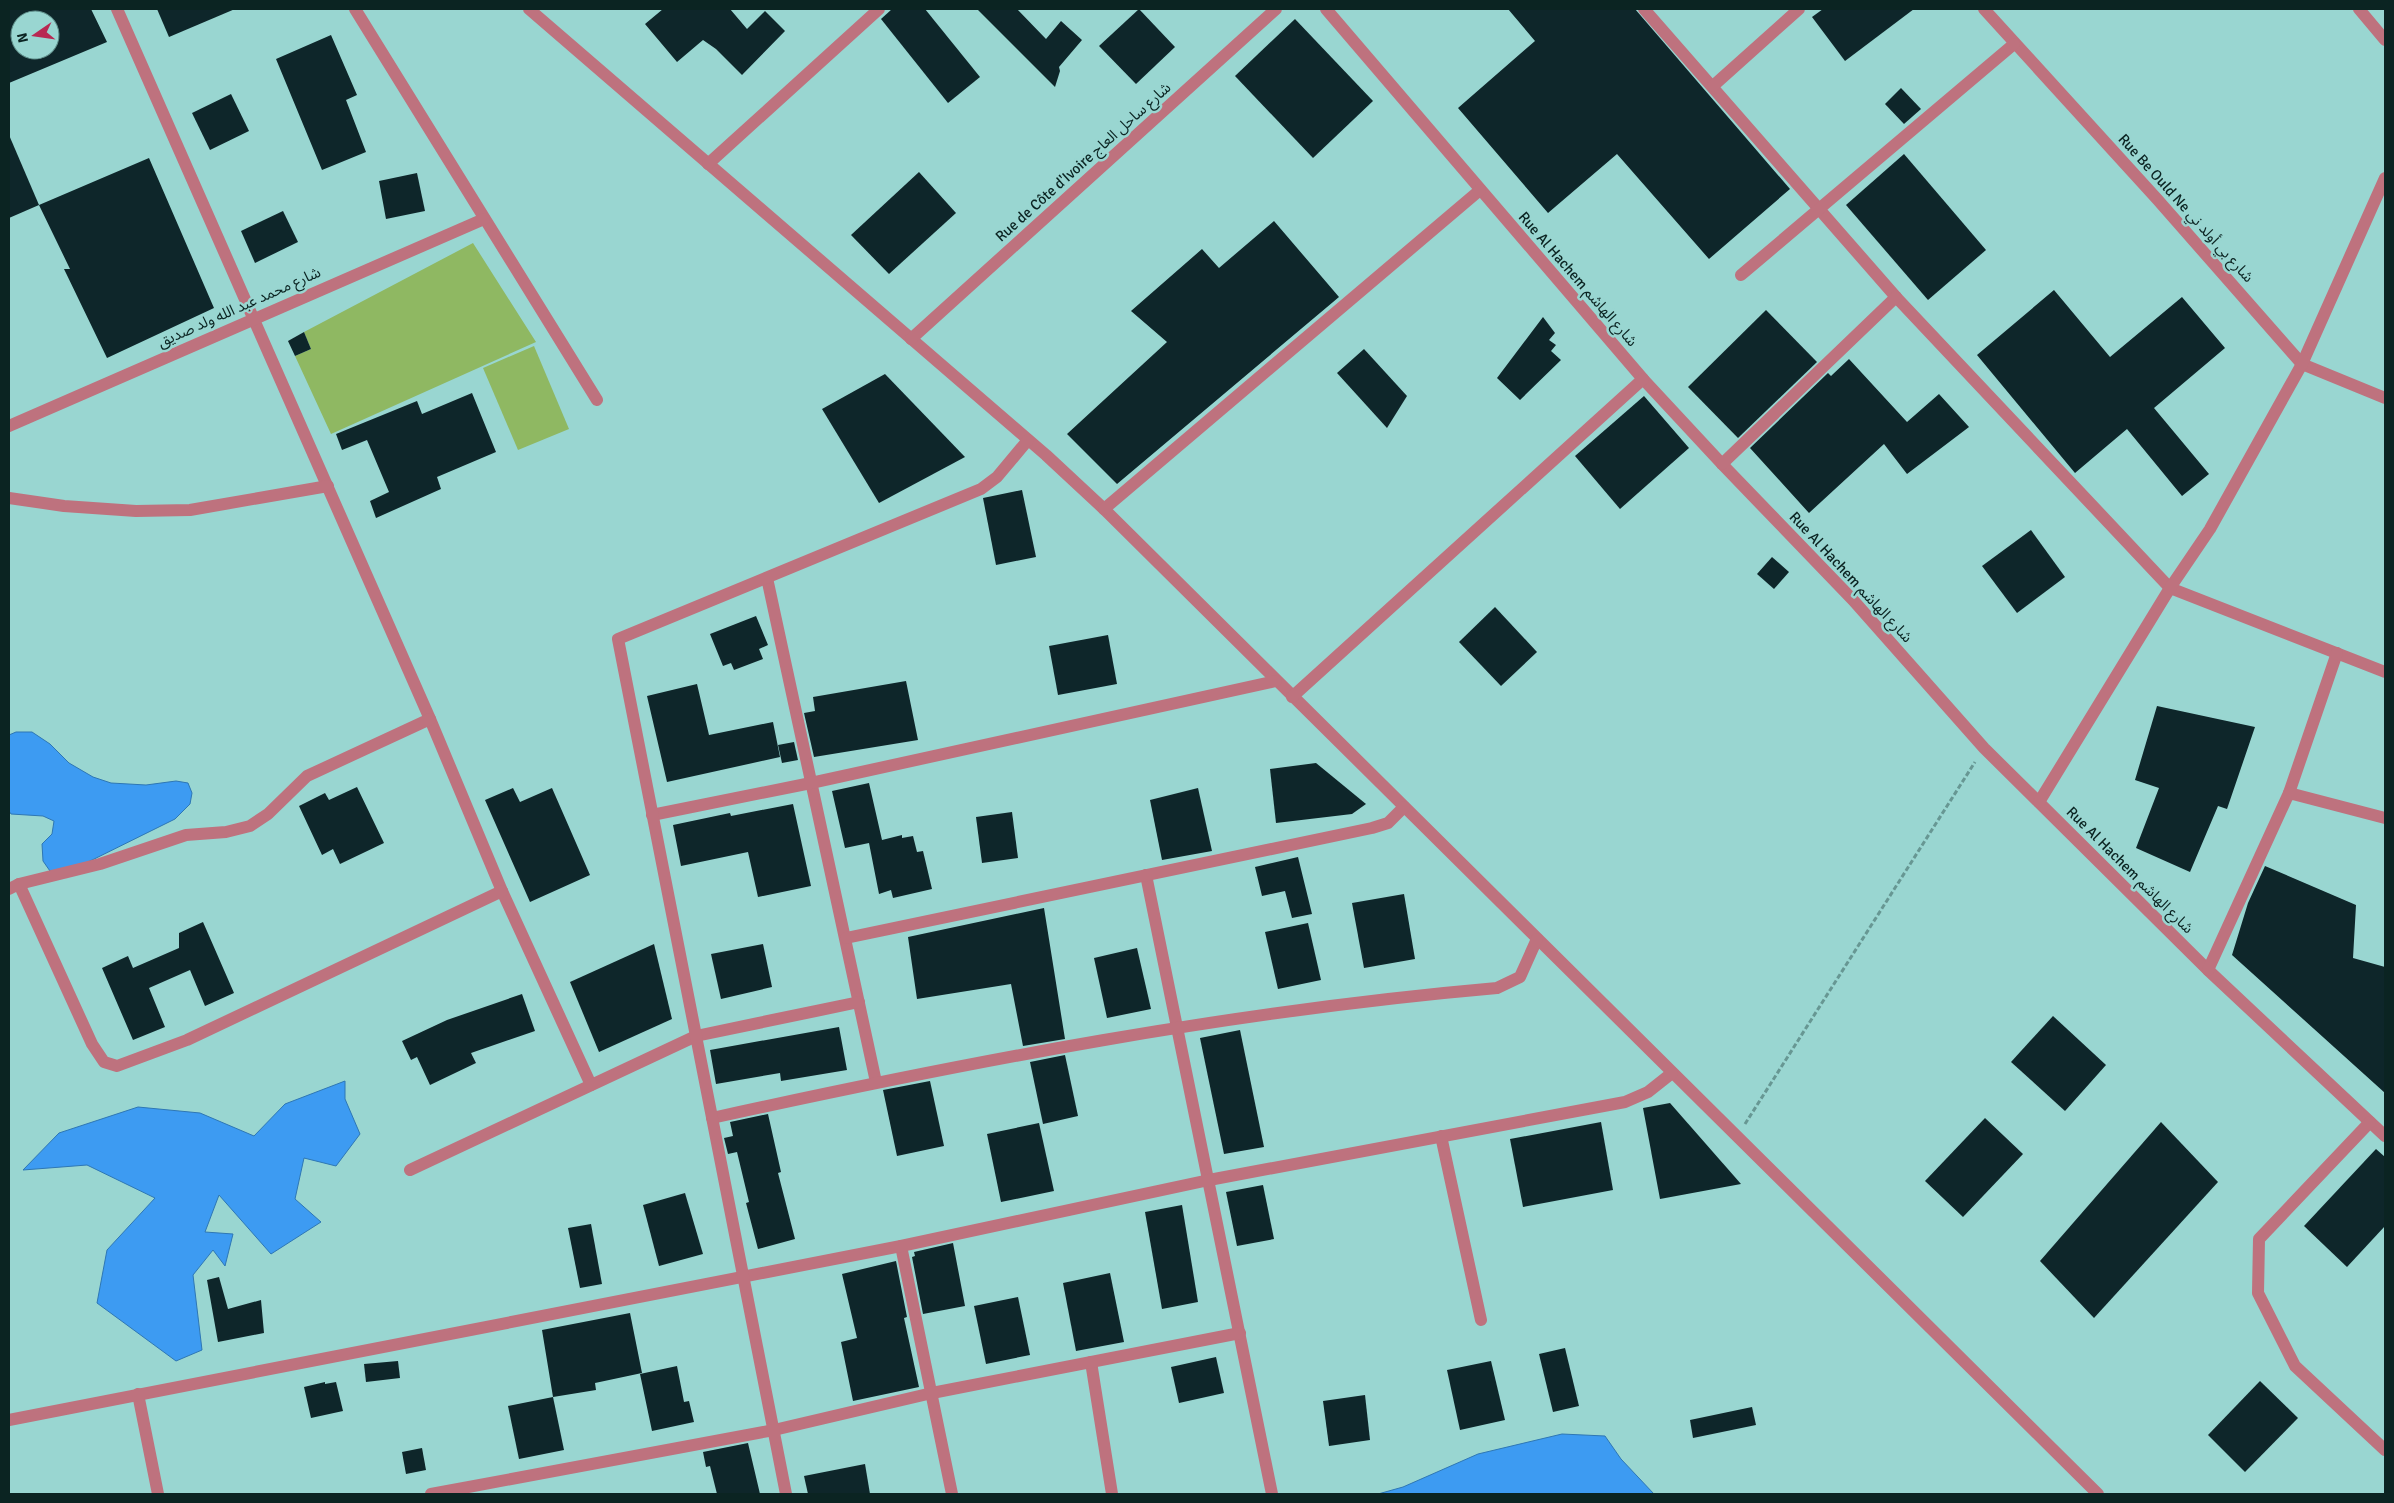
<svg xmlns="http://www.w3.org/2000/svg" width="2394" height="1503" font-family="Signika,'Noto Sans Arabic',sans-serif">
  <style>
    .green { fill: #8fb862 }
    .water { fill: #3d9bf2; stroke: #2e77b4 }
    .building { fill: #0e262a; fill-rule: evenodd }
    .lines { fill: none; stroke-linecap: round; stroke-linejoin: round }
    .path { stroke: #679793; stroke-width: 3; stroke-dasharray: 5 2.5; stroke-linecap: butt }
    .minor { stroke: #be727e; stroke-width: 12 }
    .labels { text-anchor: middle; stroke-width: 5; stroke-linejoin: round; paint-order: stroke }
    .street-label { font-size: 15px; fill: #0b2422; stroke: #99d6d1 }
  </style>
  <rect width="100%" height="100%" fill="#99d6d1"/>
  <g class="green">
    <path d="M473,243L536,342L331,434L295,356L311,349L304,332Z"/>
    <path d="M534,346L569,429L518,450L483,368Z"/>
  </g>
  <g class="water">
    <path d="M16,732H32L50,744L69,763L93,777L111,783L146,785L176,781L188,783L192,793L190,804L175,819L76,868L50,871L43,861L42,844L52,834L54,821L43,816L11,814L9,811V735Z"/>
    <path d="M345,1081V1099L360,1134L336,1166L304,1158L295,1199L321,1222L271,1254L219,1195L205,1232L233,1234L225,1266L213,1250L193,1275L202,1350L176,1361L97,1303L107,1250L155,1198L87,1165L23,1170L59,1133L138,1107L200,1113L254,1136L285,1104Z"/>
    <path d="M1562,1434L1605,1436L1621,1459L1654,1494H1378L1403,1487L1478,1454Z"/>
  </g>
  <g class="building">
    <path d="M9,9H91L107,42L9,83ZM20,20H50V50H20Z"/>
    <path d="M157,9H235L169,37Z"/>
    <path d="M663,9H730L747,29L765,11L785,31L742,75L716,49L703,40L677,62L645,24Z"/>
    <path d="M892,9H925L980,77L948,103L881,19Z"/>
    <path d="M977,9H1017L1046,39L1061,21L1082,40L1059,67L1060,71L1055,87Z"/>
    <path d="M1139,9L1175,47L1136,84L1099,46Z"/>
    <path d="M1508,9H1635L1790,189L1709,259L1617,154L1548,213L1458,108L1535,41Z"/>
    <path d="M1823,9H1914L1845,61L1812,17Z"/>
    <path d="M1295,19L1373,101L1313,158L1235,76Z"/>
    <path d="M331,35L357,95L346,100L366,152L322,170L276,59Z"/>
    <path d="M1901,88L1921,109L1904,124L1885,104Z"/>
    <path d="M231,94L249,131L210,150L192,113Z"/>
    <path d="M9,135L39,205L9,218Z"/>
    <path d="M1904,154L1986,250L1928,300L1846,205Z"/>
    <path d="M149,158L214,308L107,358L64,269H70L39,205Z"/>
    <path d="M919,172L956,213L889,274L851,235Z"/>
    <path d="M417,173L425,211L386,219L379,181Z"/>
    <path d="M283,211L298,242L255,263L241,231Z"/>
    <path d="M1274,221L1339,297L1117,484L1067,434L1167,342L1131,311L1202,249L1219,268Z"/>
    <path d="M2054,290L2110,357L2182,297L2225,348L2154,408L2209,474L2182,496L2127,429L2075,473L1977,355Z"/>
    <path d="M1766,310L1817,362L1738,438L1688,387Z"/>
    <path d="M1543,317L1555,333L1549,340L1556,345L1551,351L1561,360L1520,400L1497,378Z"/>
    <path d="M304,332L311,349L295,356L288,341Z"/>
    <path d="M1364,349L1407,396L1387,428L1337,373Z"/>
    <path d="M1849,359L1907,422L1939,394L1969,427L1907,474L1884,444L1809,513L1750,448L1828,373L1831,376Z"/>
    <path d="M885,374L965,457L879,503L822,409Z"/>
    <path d="M472,393L496,452L437,477L441,489L376,518L370,501L389,492L367,440L342,450L336,434L417,401L422,414Z"/>
    <path d="M1644,396L1689,448L1620,509L1575,456Z"/>
    <path d="M1022,490L1036,557L996,565L983,498Z"/>
    <path d="M2031,530L2065,577L2017,613L1982,566Z"/>
    <path d="M1772,557L1789,572L1774,589L1757,574Z"/>
    <path d="M1495,607L1537,652L1501,686L1459,642Z"/>
    <path d="M756,616L768,645L759,649L763,659L734,670L731,663L723,666L710,634Z"/>
    <path d="M1108,635L1117,684L1058,695L1049,646Z"/>
    <path d="M906,681L918,740L814,757L804,713L815,711L813,697Z"/>
    <path d="M697,684L709,735L773,722L780,757L667,782L647,696Z"/>
    <path d="M2157,706L2255,727L2227,809L2218,806L2190,872L2136,848L2159,788L2135,780Z"/>
    <path d="M794,742L798,760L782,763L778,745Z"/>
    <path d="M1316,763L1366,804L1352,814L1276,823L1270,769Z"/>
    <path d="M869,783L882,840L902,835V838L913,836L917,852L923,851L932,889L893,898L891,890L879,894L869,843L845,848L832,791Z"/>
    <path d="M357,787L384,843L340,864L333,849L322,855L299,806L325,793L329,800Z"/>
    <path d="M513,788L520,802L552,788L590,875L530,902L485,800Z"/>
    <path d="M1198,788L1212,851L1162,860L1150,800Z"/>
    <path d="M793,804L811,886L758,897L748,852L681,866L673,825L730,813L731,816Z"/>
    <path d="M1012,812L1018,858L982,863L976,817Z"/>
    <path d="M1298,857L1312,914L1292,918L1285,891L1262,896L1255,867Z"/>
    <path d="M2265,866L2356,905L2353,958L2385,967V1093L2232,955L2248,903Z"/>
    <path d="M1404,894L1415,959L1364,968L1352,903Z"/>
    <path d="M1044,908L1065,1039L1023,1046L1011,984L917,999L908,937Z"/>
    <path d="M203,922L234,993L205,1006L190,970L149,988L165,1027L133,1040L102,968L128,956L133,968L179,948V933Z"/>
    <path d="M1308,923L1321,980L1278,989L1265,932Z"/>
    <path d="M654,944L672,1019L599,1052L570,982Z"/>
    <path d="M763,944L772,987L721,999L711,954Z"/>
    <path d="M1137,948L1151,1009L1107,1018L1094,958Z"/>
    <path d="M522,994L535,1031L471,1053L476,1063L430,1085L417,1057L411,1060L402,1041L447,1020Z"/>
    <path d="M2053,1016L2106,1065L2065,1111L2011,1062Z"/>
    <path d="M839,1027L847,1070L781,1081L780,1073L716,1084L710,1050Z"/>
    <path d="M1240,1030L1264,1147L1224,1154L1200,1038Z"/>
    <path d="M1065,1055L1078,1116L1043,1124L1030,1062Z"/>
    <path d="M930,1081L944,1146L897,1156L883,1090Z"/>
    <path d="M1670,1103L1741,1184L1660,1199L1643,1108Z"/>
    <path d="M768,1114L781,1172L778,1173L795,1239L758,1249L746,1203L749,1202L737,1152L728,1154L724,1138L733,1136L730,1122Z"/>
    <path d="M1985,1118L2023,1154L1963,1217L1925,1181Z"/>
    <path d="M1601,1122L1613,1190L1523,1207L1510,1139Z"/>
    <path d="M2161,1122L2218,1182L2094,1318L2040,1261Z"/>
    <path d="M1039,1123L1054,1191L1001,1202L987,1134Z"/>
    <path d="M2376,1149L2385,1157V1226L2347,1267L2304,1226Z"/>
    <path d="M1263,1185L1274,1239L1237,1246L1226,1192Z"/>
    <path d="M685,1193L703,1254L659,1266L643,1205Z"/>
    <path d="M1182,1205L1198,1302L1162,1309L1145,1212Z"/>
    <path d="M591,1224L602,1284L580,1288L568,1228Z"/>
    <path d="M953,1243L965,1306L923,1314L912,1257L915,1256L914,1252Z"/>
    <path d="M896,1261L907,1317L904,1318L919,1387L853,1401L841,1342L857,1338L842,1274Z"/>
    <path d="M1110,1273L1124,1342L1076,1351L1063,1283Z"/>
    <path d="M219,1277L228,1309L261,1300L264,1333L218,1342L207,1280Z"/>
    <path d="M1018,1297L1030,1355L986,1364L974,1306Z"/>
    <path d="M630,1313L642,1373L595,1383L596,1390L553,1397L542,1330Z"/>
    <path d="M1565,1348L1579,1406L1553,1412L1539,1354Z"/>
    <path d="M1216,1357L1224,1393L1179,1403L1171,1367Z"/>
    <path d="M398,1361L400,1378L366,1382L364,1364Z"/>
    <path d="M1491,1361L1505,1420L1460,1430L1447,1370Z"/>
    <path d="M677,1366L684,1402L689,1401L694,1422L652,1431L640,1374Z"/>
    <path d="M2260,1381L2298,1418L2245,1472L2208,1435Z"/>
    <path d="M325,1382V1384L336,1382L343,1411L311,1418L304,1387Z"/>
    <path d="M1365,1395L1370,1440L1329,1446L1323,1401Z"/>
    <path d="M553,1397L564,1450L519,1459L508,1406Z"/>
    <path d="M1752,1407L1756,1425L1693,1438L1690,1420Z"/>
    <path d="M748,1443L760,1494H717L710,1466L706,1467L703,1452Z"/>
    <path d="M422,1448L426,1470L406,1474L402,1452Z"/>
    <path d="M865,1464L870,1494H808L804,1476Z"/>
  </g>
  <g class="lines">
    <path class="path" d="M1745,1124L1975,762"/>
    <g class="minor">
      <path d="M117,9L430,719L502,891L591,1085"/>
      <path d="M355,9L597,400"/>
      <path d="M529,9L1046,455L1104,509L2098,1494"/>
      <path d="M1326,9L1643,379L1722,464L1853,600L1984,748L2208,970L2385,1136"/>
      <path d="M1644,9L1896,297L2170,588L2385,672"/>
      <path d="M1984,9L2157,199L2302,364L2385,398"/>
      <path d="M2359,9L2385,40"/>
      <path d="M1713,86L1799,9"/>
      <path d="M708,164L879,9"/>
      <path d="M1741,275L2014,44"/>
      <path d="M911,339L1276,9"/>
      <path d="M9,426L484,219"/>
      <path d="M1722,464L1896,297"/>
      <path d="M9,498L64,506L136,511L190,510L328,486"/>
      <path d="M1104,509L1480,190"/>
      <path d="M767,578L876,1082"/>
      <path d="M1292,697L1643,379"/>
      <path d="M2289,793L2337,653"/>
      <path d="M2039,802L2170,588L2210,529L2302,364L2385,178"/>
      <path d="M652,815L811,783L1276,681"/>
      <path d="M1146,875L1272,1494"/>
      <path d="M19,884L92,1044L104,1062L117,1066L187,1040L502,891"/>
      <path d="M9,889L19,884L100,864L186,835L226,832L250,826L268,814L307,776L430,719"/>
      <path d="M846,938L1372,828L1388,823L1404,807"/>
      <path d="M2208,970L2289,793L2385,818"/>
      <path d="M712,1118C971,1061 1233,1011 1497,988L1520,977L1537,939"/>
      <path d="M2370,1122L2259,1239L2258,1293L2295,1366L2385,1450"/>
      <path d="M1441,1136L1481,1320"/>
      <path d="M410,1170L696,1036L859,1002"/>
      <path d="M901,1246L952,1494"/>
      <path d="M1091,1362L1112,1494"/>
      <path d="M138,1394L158,1494"/>
      <path d="M9,1420L901,1246L1209,1180L1625,1102L1648,1092L1672,1073"/>
      <path d="M431,1494L774,1430L932,1393L1240,1333"/>
      <path d="M786,1494L618,639L981,489L997,477L1028,440"/>
    </g>
  </g>
  <g class="labels">
    <g class="street-label">
      <text transform="translate(1083 162) rotate(-42)" y="5">Rue de Côte d'Ivoire شارع ساحل العاج</text>
      <text transform="translate(2186 208) rotate(48)" y="5">Rue Be Ould Ne شارع بي أولد ني</text>
      <text transform="translate(1578 279) rotate(49)" y="5">Rue Al Hachem شارع الهاشم</text>
      <text transform="translate(239 307) rotate(-24)" y="5">شارع محمد عبد الله ولد صديق</text>
      <text transform="translate(1851 577) rotate(47)" y="5">Rue Al Hachem شارع الهاشم</text>
      <text transform="translate(2130 870) rotate(45)" y="5">Rue Al Hachem شارع الهاشم</text>
    </g>
  </g>
  <rect width="2394" height="1503" fill="none" stroke="#0b2422" stroke-width="20"/>
  <g transform="translate(35 35) rotate(257)"><circle r="24" fill="#99d6d1" stroke="#608f8b"/>
  <path d="M0-4L9 19L0 12L-9 19Z" fill="#b82852"/>
  <text y="-8" font-size="14" font-weight="bold" text-anchor="middle" fill="#0b2422">N</text>
  </g>
</svg>
